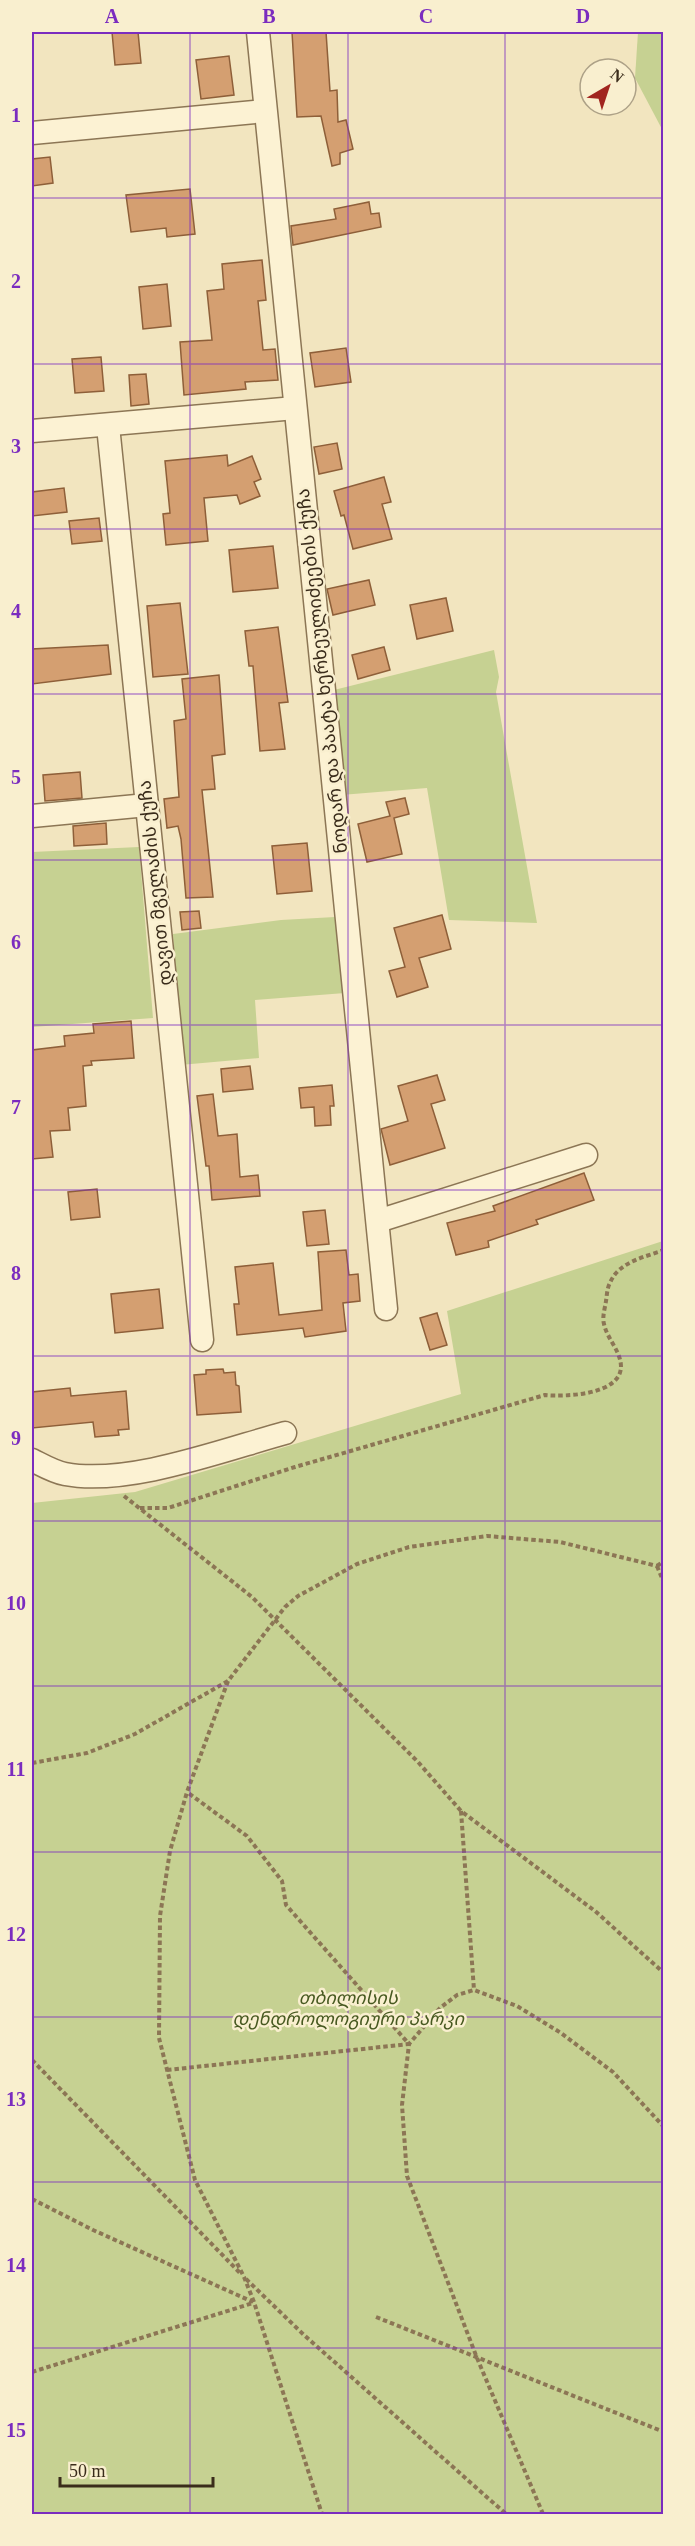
<svg xmlns="http://www.w3.org/2000/svg" width="695" height="2546" font-family="'Times New Roman','Noto Sans Georgian',serif">
  <style>
    .green { fill: #c6d192 }
    .building { fill: #d49f71; stroke: #8e5f39; stroke-width: 1.5 }
    .lines { fill: none; stroke-linecap: round; stroke-linejoin: round }
    .minor-casing { stroke: #8c7655; stroke-width: 25 }
    .path { stroke: #8c7655; stroke-width: 4; stroke-dasharray: 4.5 3; stroke-linecap: butt }
    .minor { stroke: #fcf2d3; stroke-width: 22 }
    .grid { fill: none; stroke: #7b2cbf; stroke-width: 1.5; stroke-opacity: 0.55 }
    .labels { text-anchor: middle; stroke-width: 5; stroke-linejoin: round; paint-order: stroke }
    .street-label { font-size: 18px; fill: #3a2c1b; stroke: #f9efcf }
    .park-label { font-size: 18px; font-style: italic; fill: #475920; stroke: #f9efcf }
    .neatline { fill: none; stroke: #7b2cbf; stroke-width: 2 }
    .grid-label { font-size: 20px; text-anchor: middle; font-weight: bold; fill: #7b2cbf }
  </style>
  <rect width="100%" height="100%" fill="#f2e5bf"/>
  <g class="green">
    <path d="M638,32H663V131L635,78Z"/>
    <path d="M494,650L499,677L496,692L537,923L449,920L427,788L341,795L334,690Z"/>
    <path d="M139,847L153,1018L32,1027V852Z"/>
    <path d="M335,917L345,993L255,1000L259,1058L180,1065L173,934L281,920Z"/>
    <path d="M663,1241V2514H32V1503L135,1492L461,1394L447,1311Z"/>
  </g>
  <g class="building">
    <path d="M112,32H138L141,63L115,65Z"/>
    <path d="M292,32H326L330,91L337,90L338,122L346,120L353,149L340,153V164L332,166L321,116L297,117Z"/>
    <path d="M229,56L234,95L201,99L196,60Z"/>
    <path d="M50,157L53,183L32,186V159Z"/>
    <path d="M190,189L195,234L167,237L166,228L131,232L126,195Z"/>
    <path d="M369,202L371,214L379,213L381,227L293,245L291,226L336,219L334,209Z"/>
    <path d="M262,260L266,300L258,301L263,350L275,349L278,380L245,382L246,389L184,395L180,342L212,340L207,291L224,289L222,264Z"/>
    <path d="M167,284L171,326L143,329L139,287Z"/>
    <path d="M346,348L351,382L315,387L310,353Z"/>
    <path d="M101,357L104,391L75,393L72,359Z"/>
    <path d="M146,374L149,404L131,406L129,375Z"/>
    <path d="M337,443L342,469L319,474L314,447Z"/>
    <path d="M227,455L228,466L252,456L261,479L254,482L260,496L240,504L237,495L204,498L208,541L166,545L163,514L170,513L165,461Z"/>
    <path d="M384,477L391,502L382,504L392,539L353,549L344,515L341,516L334,491Z"/>
    <path d="M64,488L67,512L32,516V492Z"/>
    <path d="M99,518L102,541L72,544L69,521Z"/>
    <path d="M273,546L278,588L233,592L229,550Z"/>
    <path d="M369,580L375,605L333,615L327,589Z"/>
    <path d="M446,598L453,631L417,639L410,605Z"/>
    <path d="M180,603L188,674L153,677L147,606Z"/>
    <path d="M278,627L288,702L279,703L285,749L260,751L253,666H249L245,631Z"/>
    <path d="M108,645L111,674L32,684V649Z"/>
    <path d="M384,647L390,670L358,679L352,655Z"/>
    <path d="M219,675L225,754L212,756L215,789L202,790L213,897L186,898L181,839L178,826L167,828L164,799L179,797L174,721L186,719L182,679Z"/>
    <path d="M80,772L82,798L45,801L43,775Z"/>
    <path d="M405,798L409,814L394,818L402,854L367,862L358,824L390,816L386,802Z"/>
    <path d="M106,823L107,844L74,846L73,826Z"/>
    <path d="M307,843L312,891L277,894L272,846Z"/>
    <path d="M199,911L201,928L182,930L180,912Z"/>
    <path d="M442,915L451,949L419,958L428,987L397,997L389,971L405,967L394,928Z"/>
    <path d="M131,1021L134,1058L91,1061L92,1065L83,1066L86,1106L68,1108L70,1130L50,1131L53,1157L32,1159V1050L65,1046L64,1036L94,1033L93,1024Z"/>
    <path d="M250,1066L253,1089L223,1092L221,1069Z"/>
    <path d="M437,1075L445,1100L431,1104L445,1148L390,1165L381,1129L408,1121L398,1086Z"/>
    <path d="M332,1085L334,1106H330L331,1125L315,1126L314,1107L301,1108L299,1088Z"/>
    <path d="M213,1094L218,1136L237,1134L240,1177L258,1175L260,1196L212,1200L209,1166H206L197,1096Z"/>
    <path d="M584,1173L594,1200L536,1220L538,1224L488,1241L489,1247L456,1255L447,1223L495,1211L493,1206Z"/>
    <path d="M97,1189L100,1217L71,1220L68,1192Z"/>
    <path d="M325,1210L329,1244L307,1246L303,1212Z"/>
    <path d="M346,1250L349,1275L358,1274L360,1301L343,1303L346,1331L305,1337L303,1328L237,1335L234,1304H239L235,1267L273,1263L279,1315L322,1310L318,1252Z"/>
    <path d="M159,1289L163,1328L115,1333L111,1294Z"/>
    <path d="M437,1313L447,1345L430,1350L420,1318Z"/>
    <path d="M223,1369L224,1373L235,1372L236,1385L239,1386L241,1412L197,1415L194,1375L206,1374V1370Z"/>
    <path d="M70,1388L71,1396L126,1391L129,1429L118,1430L119,1435L95,1437L93,1422L32,1428V1392Z"/>
  </g>
  <g class="lines">
    <g class="minor-casing">
      <g id="minor">
        <path d="M258,32L386,1309"/>
        <path d="M32,133L265,111"/>
        <path d="M108,426L202,1340"/>
        <path d="M32,431L295,408"/>
        <path d="M32,816L147,805"/>
        <path d="M378,1221L586,1155"/>
        <path d="M32,1460C42,1465 54,1472 65,1474C128,1486 223,1450 285,1433"/>
      </g>
    </g>
    <g class="path">
      <path d="M124,1496L252,1597L418,1762L461,1811L595,1911L664,1973"/>
      <path d="M140,1508H168L295,1467L545,1395C565,1397 620,1395 621,1367C621,1351 607,1339 604,1324C602,1317 605,1308 606,1301C607,1295 607,1288 610,1283C618,1262 645,1257 664,1250"/>
      <path d="M657,1566L664,1583"/>
      <path d="M657,1566L664,1561"/>
      <path d="M228,1681L187,1792L170,1851L160,1916L159,2038L195,2180L244,2277L254,2302L322,2514"/>
      <path d="M32,1763L87,1753L135,1734L228,1681L285,1607L298,1596L357,1564L409,1547L487,1536L560,1542L657,1566"/>
      <path d="M461,1811L474,1990"/>
      <path d="M32,2060L241,2274"/>
      <path d="M167,2070L409,2044L286,1905L282,1881L247,1836L187,1792"/>
      <path d="M32,2199L93,2230L253,2302"/>
      <path d="M246,2279L304,2335L506,2514"/>
      <path d="M376,2317L664,2432"/>
      <path d="M32,2372L253,2303"/>
      <path d="M543,2514L477,2358L407,2176L402,2105L409,2044L440,2008L457,1995L474,1990L517,2006L561,2033L613,2072L664,2127"/>
    </g>
    <use href="#minor" class="minor"/>
  </g>
  <path class="grid" d="M190,32V2514M348,32V2514M505,32V2514M32,198H664M32,364H664M32,529H664M32,694H664M32,860H664M32,1025H664M32,1190H664M32,1356H664M32,1521H664M32,1686H664M32,1852H664M32,2017H664M32,2182H664M32,2348H664"/>
  <g class="labels">
    <g class="street-label">
      <text transform="translate(322 671) rotate(-96)" y="6">ნოდარ და პაატა ხერხეულიძეების ქუჩა</text>
      <text transform="translate(155 883) rotate(-96)" y="6">დავით მგელაძის ქუჩა</text>
    </g>
    <g class="park-label">
      <text x="348" y="2004">თბილისის<tspan x="348" dy="21">დენდროლოგიური პარკი</tspan></text>
    </g>
  </g>
  <rect width="695" height="2546" fill="none" stroke="#f9efcf" stroke-width="66"/>
  <g transform="translate(608 87) rotate(39)"><circle r="28" fill="#f9efcf" stroke="#ada187" stroke-width="1.5"/>
  <path d="M0-4.5L10 22L0 15L-10 22Z" fill="#a1251f"/>
  <text y="-9" font-size="16" font-weight="bold" text-anchor="middle" fill="#3a2c1b">N</text>
  </g>
  <path d="M60 2477v9h153v-9" fill="none" stroke="#3a2c1b" stroke-width="3"/>
  <text x="69" y="2477" font-size="18" fill="#3a2c1b" stroke="#f9efcf" stroke-width="4.5" paint-order="stroke">50 m</text>
  <rect x="33" y="33" width="629" height="2480" class="neatline"/>
  <g class="grid-label">
    <text x="112" y="23">A</text>
    <text x="269" y="23">B</text>
    <text x="426" y="23">C</text>
    <text x="583" y="23">D</text>
    <text x="16" y="122">1</text>
    <text x="16" y="288">2</text>
    <text x="16" y="453">3</text>
    <text x="16" y="618">4</text>
    <text x="16" y="784">5</text>
    <text x="16" y="949">6</text>
    <text x="16" y="1114">7</text>
    <text x="16" y="1280">8</text>
    <text x="16" y="1445">9</text>
    <text x="16" y="1610">10</text>
    <text x="16" y="1776">11</text>
    <text x="16" y="1941">12</text>
    <text x="16" y="2106">13</text>
    <text x="16" y="2272">14</text>
    <text x="16" y="2437">15</text>
  </g>
</svg>
